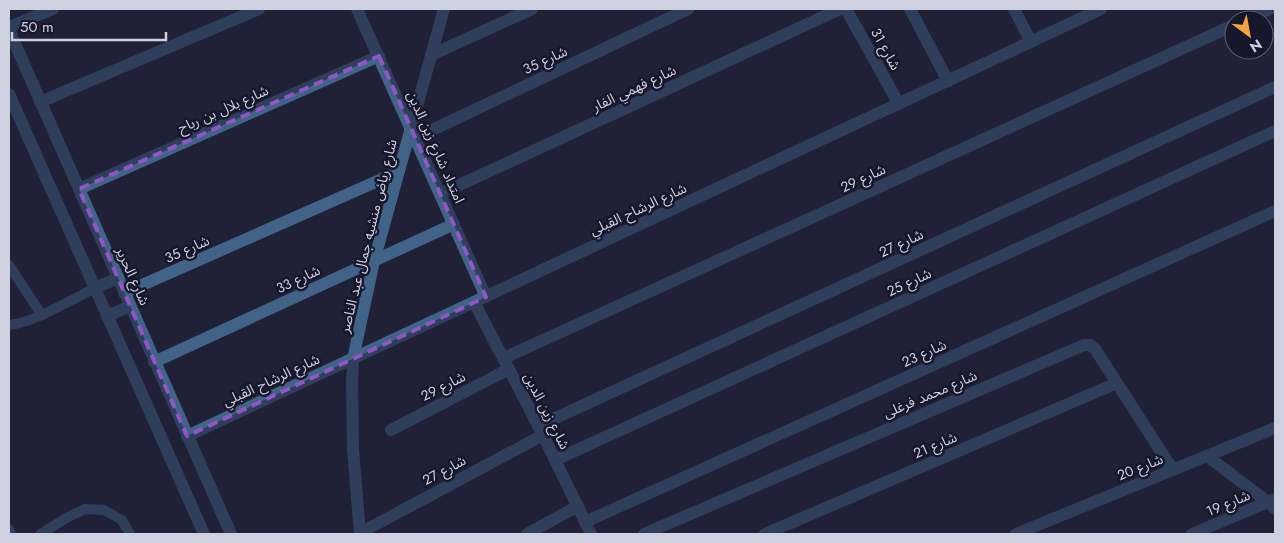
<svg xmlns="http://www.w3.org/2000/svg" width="1284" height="543" font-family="Jost,'Noto Sans Arabic',sans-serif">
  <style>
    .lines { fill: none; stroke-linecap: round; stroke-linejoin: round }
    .lane { stroke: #416388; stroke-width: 10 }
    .street { stroke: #416388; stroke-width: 12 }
    .marked { fill: none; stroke: #9055c7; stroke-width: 4; stroke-dasharray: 10 6; stroke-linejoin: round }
    .labels { text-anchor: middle; stroke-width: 5; stroke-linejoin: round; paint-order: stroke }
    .street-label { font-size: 14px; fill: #d0d1e0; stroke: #17172c }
  </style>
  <rect width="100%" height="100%" fill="#202137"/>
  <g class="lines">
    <g class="lane">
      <path d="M9,265L41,314"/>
      <path d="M9,325C33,323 71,300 95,288"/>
      <path d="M9,529L11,534"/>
      <path d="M41,534L66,518L85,509L104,510L122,520L130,534"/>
    </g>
    <g class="street">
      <path d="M357,9L486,297"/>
      <path d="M846,9L899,104"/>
      <path d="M910,9L948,81"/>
      <path d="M1014,9L1031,42"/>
      <path d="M1246,20L1270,9"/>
      <path d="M9,27L53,9"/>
      <path d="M9,30L231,534"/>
      <path d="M431,55L532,9"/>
      <path d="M9,94L204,534"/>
      <path d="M40,102L259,9"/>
      <path d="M415,138L688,9"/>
      <path d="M79,189L379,56"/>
      <path d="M440,194L840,9"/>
      <path d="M95,288L118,278"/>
      <path d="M124,293L398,172"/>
      <path d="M474,302L543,435L591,534"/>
      <path d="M107,316L130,306"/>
      <path d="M504,358L1234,25"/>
      <path d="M154,362L454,224"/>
      <path d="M538,426L1275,87"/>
      <path d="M391,430L509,369"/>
      <path d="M187,436L1101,9"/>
      <path d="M1207,456L1268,502L1275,509"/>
      <path d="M555,460L1275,131"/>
      <path d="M585,522L1275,211"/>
      <path d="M360,533L543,435"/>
      <path d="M360,534L353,449L352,382L353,359L374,261L444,9"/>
      <path d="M527,534L578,506"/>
      <path d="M644,534L1084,345H1090L1095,349L1173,470"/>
      <path d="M765,534L1117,383"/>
      <path d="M1016,534L1275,428"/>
      <path d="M1192,534L1275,499"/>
    </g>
  </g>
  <path d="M0 0H1284V543H0ZM379,56L486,297L187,436L79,189Z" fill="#202137" fill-opacity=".55" fill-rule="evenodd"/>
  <path class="marked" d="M379,56L486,297L187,436L79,189Z"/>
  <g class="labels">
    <g class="street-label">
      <text transform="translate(886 49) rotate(61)" y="5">شارع 31</text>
      <text transform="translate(545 60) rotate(-25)" y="5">شارع 35</text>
      <text transform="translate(634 88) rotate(-25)" y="5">شارع فهمي الفار</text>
      <text transform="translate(223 109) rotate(-24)" y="5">شارع بلال بن رباح</text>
      <text transform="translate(436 147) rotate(66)" y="5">امتداد شارع زين الدين</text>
      <text transform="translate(863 178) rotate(-25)" y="5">شارع 29</text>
      <text transform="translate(638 209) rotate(-25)" y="5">شارع الرشاح القبلي</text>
      <text transform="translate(368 236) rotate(-76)" y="5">شارع رياض منشيه جمال عبد الناصر</text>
      <text transform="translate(901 243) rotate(-25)" y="5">شارع 27</text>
      <text transform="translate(187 249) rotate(-24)" y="5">شارع 35</text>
      <text transform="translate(133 276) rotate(66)" y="5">شارع الحرير</text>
      <text transform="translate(298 279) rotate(-25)" y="5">شارع 33</text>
      <text transform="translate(909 282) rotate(-25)" y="5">شارع 25</text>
      <text transform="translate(924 353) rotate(-24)" y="5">شارع 23</text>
      <text transform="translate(271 380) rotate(-25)" y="5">شارع الرشاح القبلي</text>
      <text transform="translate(443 386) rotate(-27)" y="5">شارع 29</text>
      <text transform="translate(930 394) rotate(-23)" y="5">شارع محمد فرغلى</text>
      <text transform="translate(547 411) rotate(63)" y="5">شارع زين الدين</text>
      <text transform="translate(935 445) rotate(-23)" y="5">شارع 21</text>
      <text transform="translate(1140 467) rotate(-22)" y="5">شارع 20</text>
      <text transform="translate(444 470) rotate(-28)" y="5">شارع 27</text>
      <text transform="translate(1228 503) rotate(-23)" y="5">شارع 19</text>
    </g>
  </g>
  <rect width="1284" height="543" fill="none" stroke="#d0d1e0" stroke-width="20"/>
  <g transform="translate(1249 35) rotate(148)"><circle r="24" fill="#17172c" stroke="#616174"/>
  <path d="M0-4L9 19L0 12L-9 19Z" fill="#f4a443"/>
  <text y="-8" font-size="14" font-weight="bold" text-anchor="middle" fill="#d0d1e0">N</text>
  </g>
  <path d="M12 32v8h154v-8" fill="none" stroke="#d0d1e0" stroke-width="2.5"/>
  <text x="20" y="32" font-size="15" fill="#d0d1e0" stroke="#17172c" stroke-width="4" paint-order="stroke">50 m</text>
</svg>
